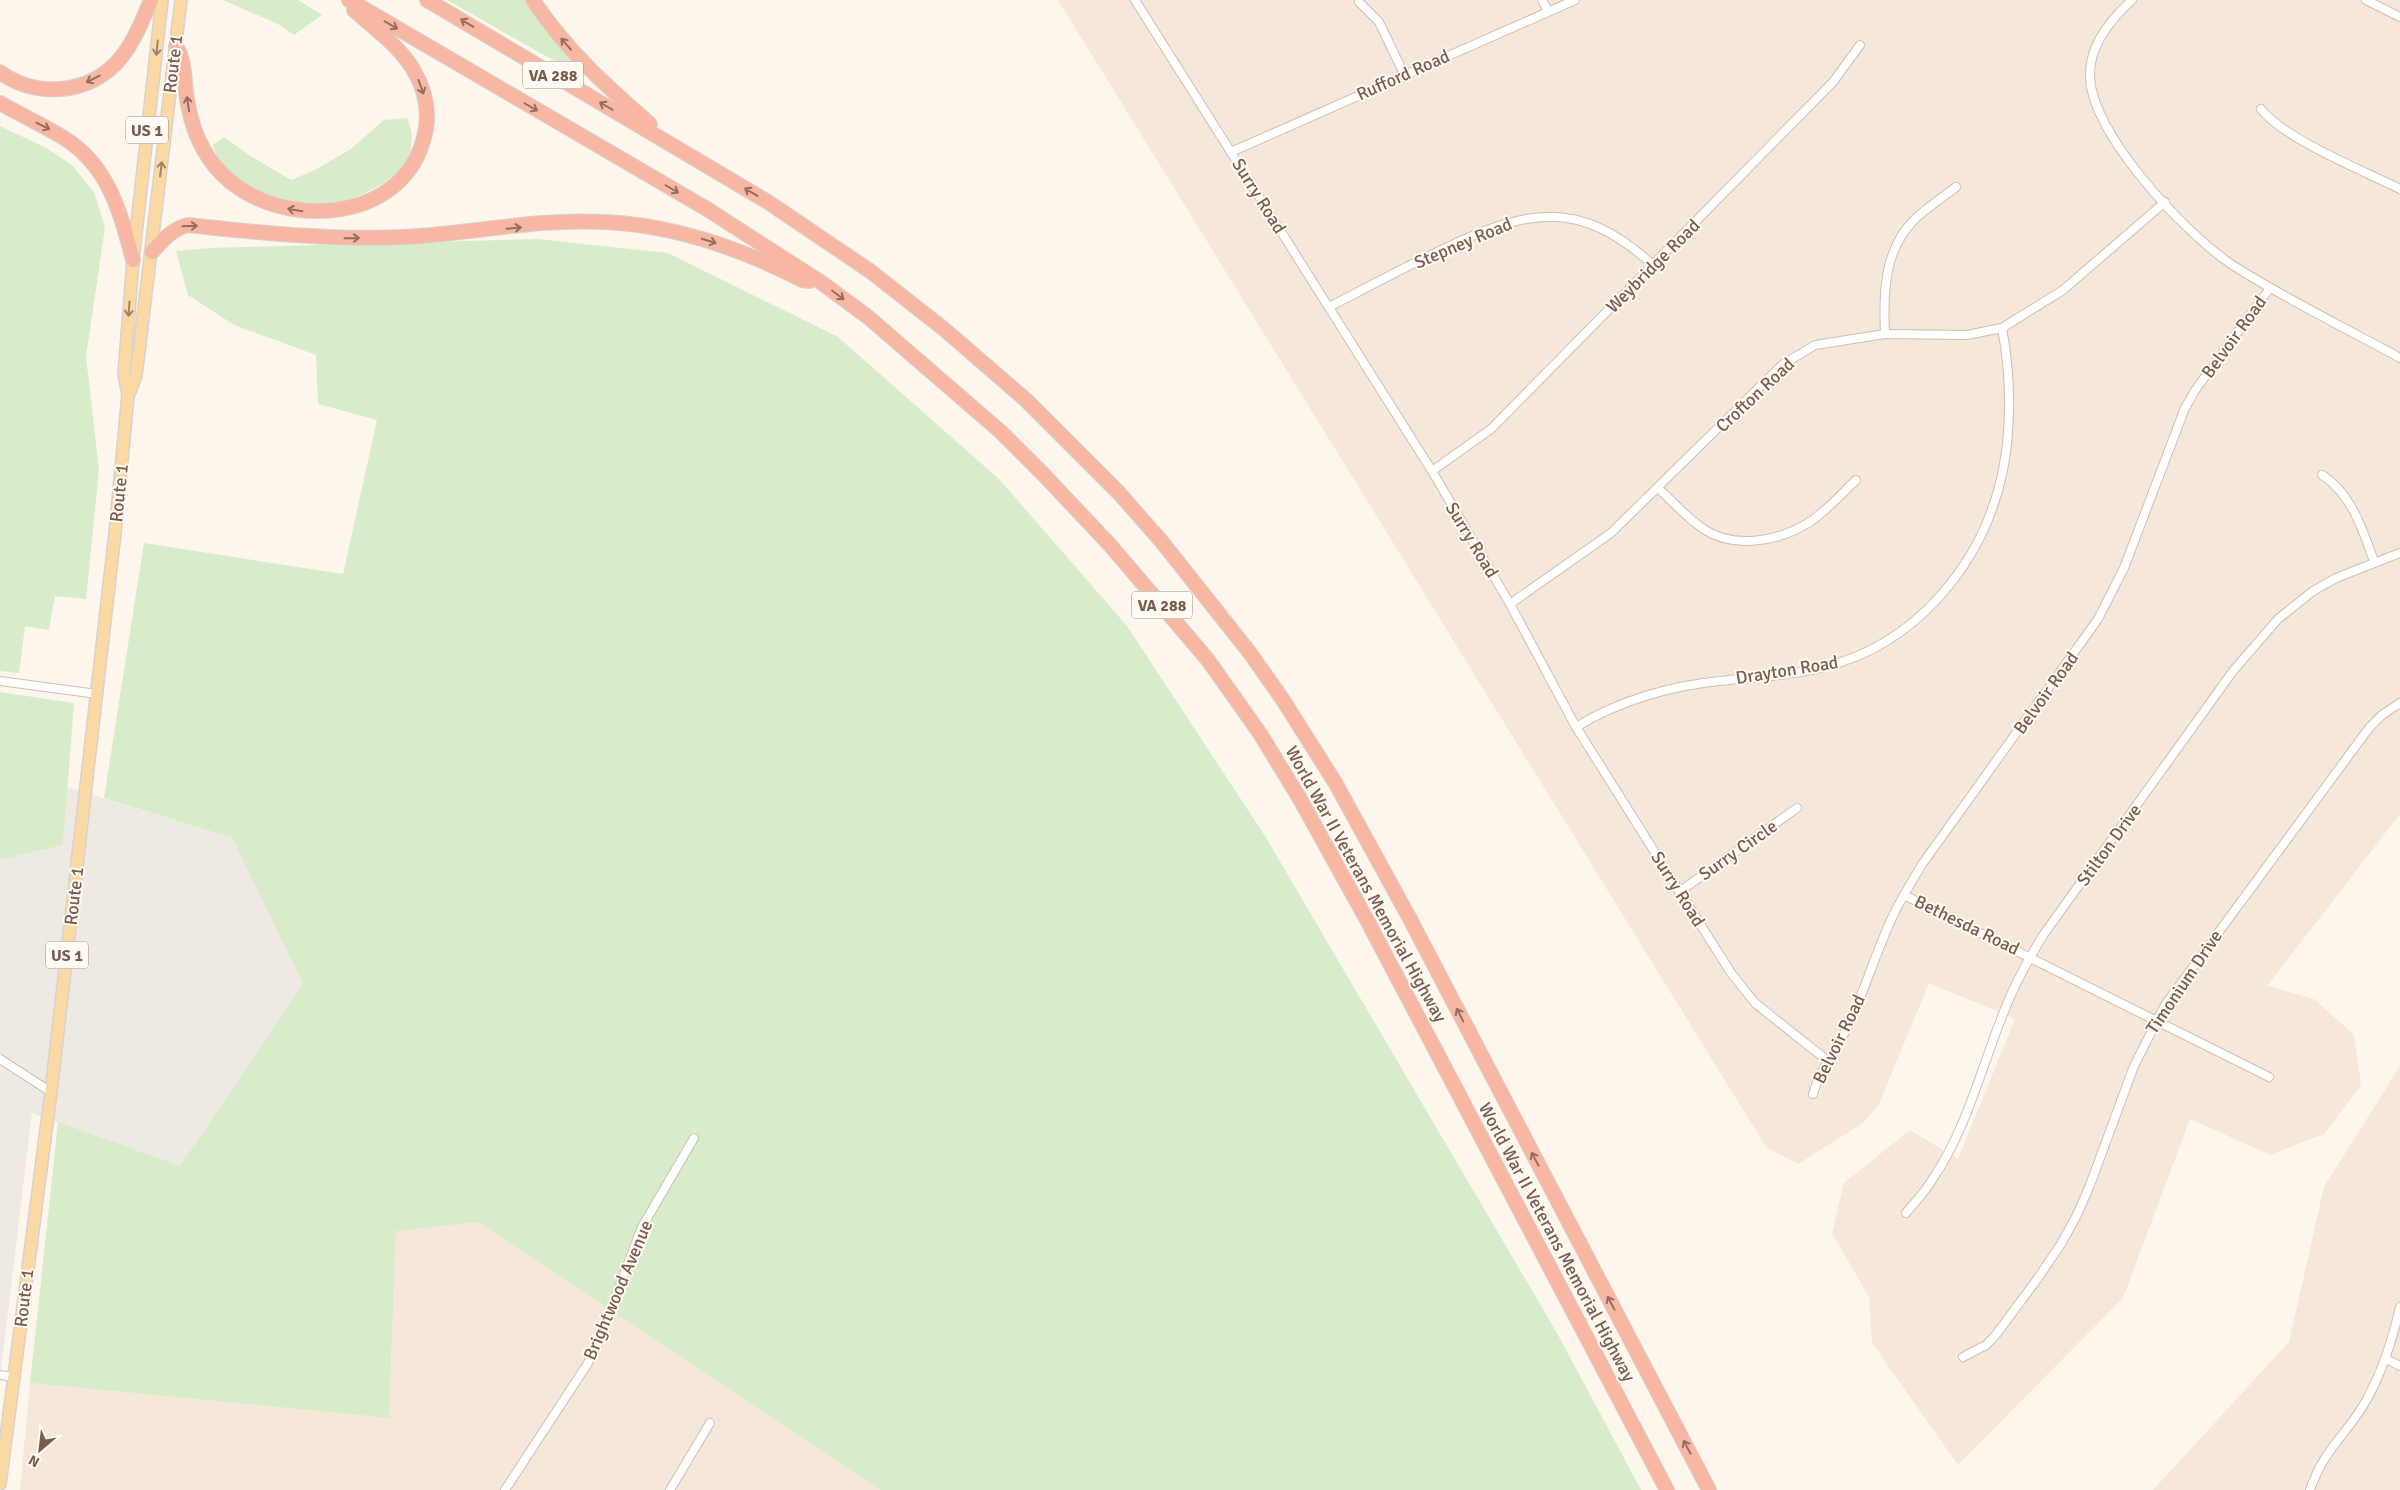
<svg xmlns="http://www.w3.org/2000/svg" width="2400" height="1490" font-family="Signika,sans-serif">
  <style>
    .residential { fill: #f5e8da }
    .industrial { fill: #efe9e4 }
    .green { fill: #d8ecc9 }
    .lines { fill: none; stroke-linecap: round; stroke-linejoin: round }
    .street-casing { stroke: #d1beb0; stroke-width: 10 }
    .primary-casing { stroke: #dad1cd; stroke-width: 14 }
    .highway-casing { stroke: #dad1cd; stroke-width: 16 }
    .street { stroke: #fff; stroke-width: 8 }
    .primary { stroke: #fbd9a5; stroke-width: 11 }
    .highway { stroke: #f7b7a3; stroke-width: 14 }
    .oneway { stroke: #936e5e }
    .oneway2 { stroke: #a18267 }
    .labels { text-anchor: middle; stroke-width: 4; stroke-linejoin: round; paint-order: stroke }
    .shield { fill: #fffaf3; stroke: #a28b7f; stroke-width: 1 }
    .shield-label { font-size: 16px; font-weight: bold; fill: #7a5c4d }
    .street-label { font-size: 18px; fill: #7a5c4d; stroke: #fffaf3 }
  </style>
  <rect width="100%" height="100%" fill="#fdf6ec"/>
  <g class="residential">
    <path d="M1058,0H2400V814L2267,986L2314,999L2354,1035L2361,1085L2324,1134L2270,1155L2190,1119L2123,1298L1958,1465L1872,1343L1869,1297L1832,1233L1844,1183L1910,1130L1958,1159L2015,1019L1929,983L1879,1104L1863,1123L1798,1164L1766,1147Z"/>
    <path d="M2400,1066V1490H2153L2289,1342L2324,1187Z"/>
    <path d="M478,1222L880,1490H20L30,1383L389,1418L396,1230Z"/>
  </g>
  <path class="industrial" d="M67,787L232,838L303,984L180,1167L32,1113L0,1378V860L63,845Z"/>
  <g class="green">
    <path d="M223,0H298L322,15L294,35L278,24Z"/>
    <path d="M447,0H525L576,68L574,72Z"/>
    <path d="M407,118C425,159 389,184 356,197C348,200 339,205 331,206C291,208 224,188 213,145L224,137L249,155L291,180L315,170L351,149L384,120Z"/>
    <path d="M0,126L46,148L72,165L94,192L105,227L86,357L99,469L86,599L55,596L49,630L25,626L19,673L0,671Z"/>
    <path d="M537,239L668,253L838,337L999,479L1127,626L1265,836L1557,1333L1641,1490H880L478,1222L396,1231L389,1418L30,1383L58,1122L180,1166L303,984L232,838L104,798L144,543L343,574L377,420L318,404L316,355L234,325L188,295L176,251L209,248Z"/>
    <path d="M0,692L74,703L63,845L0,860Z"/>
  </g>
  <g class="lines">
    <g class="street-casing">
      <g id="street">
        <path d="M1135,0L1432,471L1510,604L1576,727L1731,973L1755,1003L1828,1061"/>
        <path d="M1542,0L1548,11"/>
        <path d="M2132,0C2111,19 2090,44 2090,74C2089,132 2185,233 2231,264C2285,299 2344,327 2400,358"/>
        <path d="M2366,0L2400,17"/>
        <path d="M1359,2L1379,22L1404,74"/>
        <path d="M2261,109C2284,139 2364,171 2400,189"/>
        <path d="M1231,152L1575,0"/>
        <path d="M1329,307C1366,288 1403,268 1441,250C1527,209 1579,197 1654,266"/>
        <path d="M1885,334C1883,293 1884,248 1916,218C1928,207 1943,197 1956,187"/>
        <path d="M1432,471L1491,429L1833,82L1860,45"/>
        <path d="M2322,475C2352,494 2362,529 2374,561"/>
        <path d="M1659,489C1673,502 1688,519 1705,530C1735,549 1779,541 1808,523C1826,512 1841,494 1856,480"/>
        <path d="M1510,604L1611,533L1782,365L1815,345L1885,334L1967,335L2002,328L2063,290L2165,202"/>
        <path d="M0,681L97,694"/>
        <path d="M1576,727C1618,701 1670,686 1719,681C1754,677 1790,676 1824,667C1915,645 1982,565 2002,475C2012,428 2011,375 2002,328"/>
        <path d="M1679,892L1797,808"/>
        <path d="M1904,895L2269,1077"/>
        <path d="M0,1059L51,1092"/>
        <path d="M1813,1094C1820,1069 1837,1049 1848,1026C1864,992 1875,955 1891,920C1900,900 1912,881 1923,863L2098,619L2124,568L2185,408L2196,389L2270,288"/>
        <path d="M1906,1213C1915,1202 1925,1192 1932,1180C1965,1132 1980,1073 2001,1019C2012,989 2027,961 2044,934L2233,671L2278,619L2313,591L2336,578L2400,553"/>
        <path d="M1963,1357L1986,1345L1995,1336L2038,1278L2061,1244L2077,1215L2090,1185L2134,1066L2165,1005L2369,728L2382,715L2400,703"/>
        <path d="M2386,1359L2400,1366"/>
        <path d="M0,1375L14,1377"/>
        <path d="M505,1490L588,1363L597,1345L642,1227L694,1138"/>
        <path d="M670,1490L710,1423"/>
        <path d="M2310,1490C2323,1451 2343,1438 2363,1406C2381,1376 2392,1342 2400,1307"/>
      </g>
    </g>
    <g class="primary-casing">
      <g id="primary">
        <path d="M129,394L136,376L181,0"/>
        <path d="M0,1484L51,1092L115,533L128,395L124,375L133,260L162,0"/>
      </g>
    </g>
    <g class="highway-casing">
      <g id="highway">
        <path d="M349,0L707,209L822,283L868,317L1001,432L1044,475L1110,545L1208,660L1261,735L1300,799L1367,920L1667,1490"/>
        <path d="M427,0L768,202L870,271L944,329L1026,400L1119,493L1162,542L1250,653L1283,700L1336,784L1410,919L1709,1490"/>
        <path d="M533,0C565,49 606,86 650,124"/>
        <path d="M176,46C185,61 184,76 186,93C190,124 200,152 222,174C277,230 399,225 423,141C431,116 426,91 413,69C399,46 374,28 354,10"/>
        <path d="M0,72C32,96 79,95 110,69C130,52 141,24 151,0"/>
        <path d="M0,103C21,115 43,125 64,138C109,166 120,212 133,260"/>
        <path d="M152,252C163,240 172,229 188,225C260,233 332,240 404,237C470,234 537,218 604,222C675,225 740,248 802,280L809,281"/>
      </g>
    </g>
    <use href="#street" class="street"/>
    <use href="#primary" class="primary"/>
    <use href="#highway" class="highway"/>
  </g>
  <defs><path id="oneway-shaft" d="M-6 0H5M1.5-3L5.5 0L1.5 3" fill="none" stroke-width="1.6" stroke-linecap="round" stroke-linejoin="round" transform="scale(1.25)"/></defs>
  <g class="oneway">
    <use href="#oneway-shaft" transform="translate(467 23) rotate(-149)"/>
    <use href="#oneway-shaft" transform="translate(391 25) rotate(30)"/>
    <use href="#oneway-shaft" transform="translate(566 44) rotate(-131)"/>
    <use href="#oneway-shaft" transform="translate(93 79) rotate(153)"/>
    <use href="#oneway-shaft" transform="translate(421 87) rotate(70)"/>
    <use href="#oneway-shaft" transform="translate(188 104) rotate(-99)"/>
    <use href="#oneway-shaft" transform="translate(606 106) rotate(-150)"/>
    <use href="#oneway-shaft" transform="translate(531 107) rotate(30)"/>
    <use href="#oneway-shaft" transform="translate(43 126) rotate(26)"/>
    <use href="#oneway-shaft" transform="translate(672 189) rotate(30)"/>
    <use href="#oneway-shaft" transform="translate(751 192) rotate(-149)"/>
    <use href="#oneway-shaft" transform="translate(295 210) rotate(-171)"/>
    <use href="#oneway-shaft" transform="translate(190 226) rotate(-2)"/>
    <use href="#oneway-shaft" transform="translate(514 228) rotate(-6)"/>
    <use href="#oneway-shaft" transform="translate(352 238) rotate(-1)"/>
    <use href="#oneway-shaft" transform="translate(709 241) rotate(17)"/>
    <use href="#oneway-shaft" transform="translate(838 295) rotate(37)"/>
    <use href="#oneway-shaft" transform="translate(1460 1015) rotate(-117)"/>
    <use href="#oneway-shaft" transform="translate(1535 1159) rotate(-118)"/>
    <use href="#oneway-shaft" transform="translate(1611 1303) rotate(-118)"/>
    <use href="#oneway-shaft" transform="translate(1687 1447) rotate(-118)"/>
  </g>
  <g class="oneway2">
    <use href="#oneway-shaft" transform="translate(157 48) rotate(96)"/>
    <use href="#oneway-shaft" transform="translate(161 169) rotate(-83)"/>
    <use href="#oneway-shaft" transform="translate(129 309) rotate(94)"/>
  </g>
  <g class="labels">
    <g class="shield">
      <rect x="523" y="61.5" width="60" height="27" rx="4"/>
      <rect x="126" y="116.5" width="42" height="27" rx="4"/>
      <rect x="1132" y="591.5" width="60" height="27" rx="4"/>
      <rect x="46" y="941.5" width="42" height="27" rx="4"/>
    </g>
    <g class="shield-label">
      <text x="553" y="81">VA 288</text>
      <text x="147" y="136">US 1</text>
      <text x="1162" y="611">VA 288</text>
      <text x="67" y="961">US 1</text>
    </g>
    <g class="street-label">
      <text transform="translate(173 64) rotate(-83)" y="6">Route 1</text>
      <text transform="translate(1403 75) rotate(-24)" y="6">Rufford Road</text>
      <text transform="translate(1259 196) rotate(58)" y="6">Surry Road</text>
      <text transform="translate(1463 243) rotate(-23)" y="6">Stepney Road</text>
      <text transform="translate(1653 266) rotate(-45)" y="6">Weybridge Road</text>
      <text transform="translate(2234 337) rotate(-54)" y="6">Belvoir Road</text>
      <text transform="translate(1755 395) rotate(-43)" y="6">Crofton Road</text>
      <text transform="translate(119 493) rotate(-84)" y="6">Route 1</text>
      <text transform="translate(1472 540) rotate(59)" y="6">Surry Road</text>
      <text transform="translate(1787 670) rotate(-9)" y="6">Drayton Road</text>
      <text transform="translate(2046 693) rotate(-54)" y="6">Belvoir Road</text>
      <text transform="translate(2109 845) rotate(-54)" y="6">Stilton Drive</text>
      <text transform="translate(1738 850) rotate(-35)" y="6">Surry Circle</text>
      <text transform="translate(1366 884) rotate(61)" y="6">World War II Veterans Memorial Highway</text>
      <text transform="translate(1678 889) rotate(58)" y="6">Surry Road</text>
      <text transform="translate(74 896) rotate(-83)" y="6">Route 1</text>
      <text transform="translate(1967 925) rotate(26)" y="6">Bethesda Road</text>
      <text transform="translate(2184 982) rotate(-56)" y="6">Timonium Drive</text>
      <text transform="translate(1839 1039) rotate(-64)" y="6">Belvoir Road</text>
      <text transform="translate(1557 1242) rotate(62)" y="6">World War II Veterans Memorial Highway</text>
      <text transform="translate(618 1290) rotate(-67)" y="6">Brightwood Avenue</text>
      <text transform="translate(24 1298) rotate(-83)" y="6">Route 1</text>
    </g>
  </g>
  <g transform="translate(40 1450) rotate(208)" stroke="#fffaf3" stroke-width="4" paint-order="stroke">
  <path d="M0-4L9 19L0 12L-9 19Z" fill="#7a5c4d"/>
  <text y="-8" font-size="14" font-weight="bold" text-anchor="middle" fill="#7a5c4d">N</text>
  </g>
</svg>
